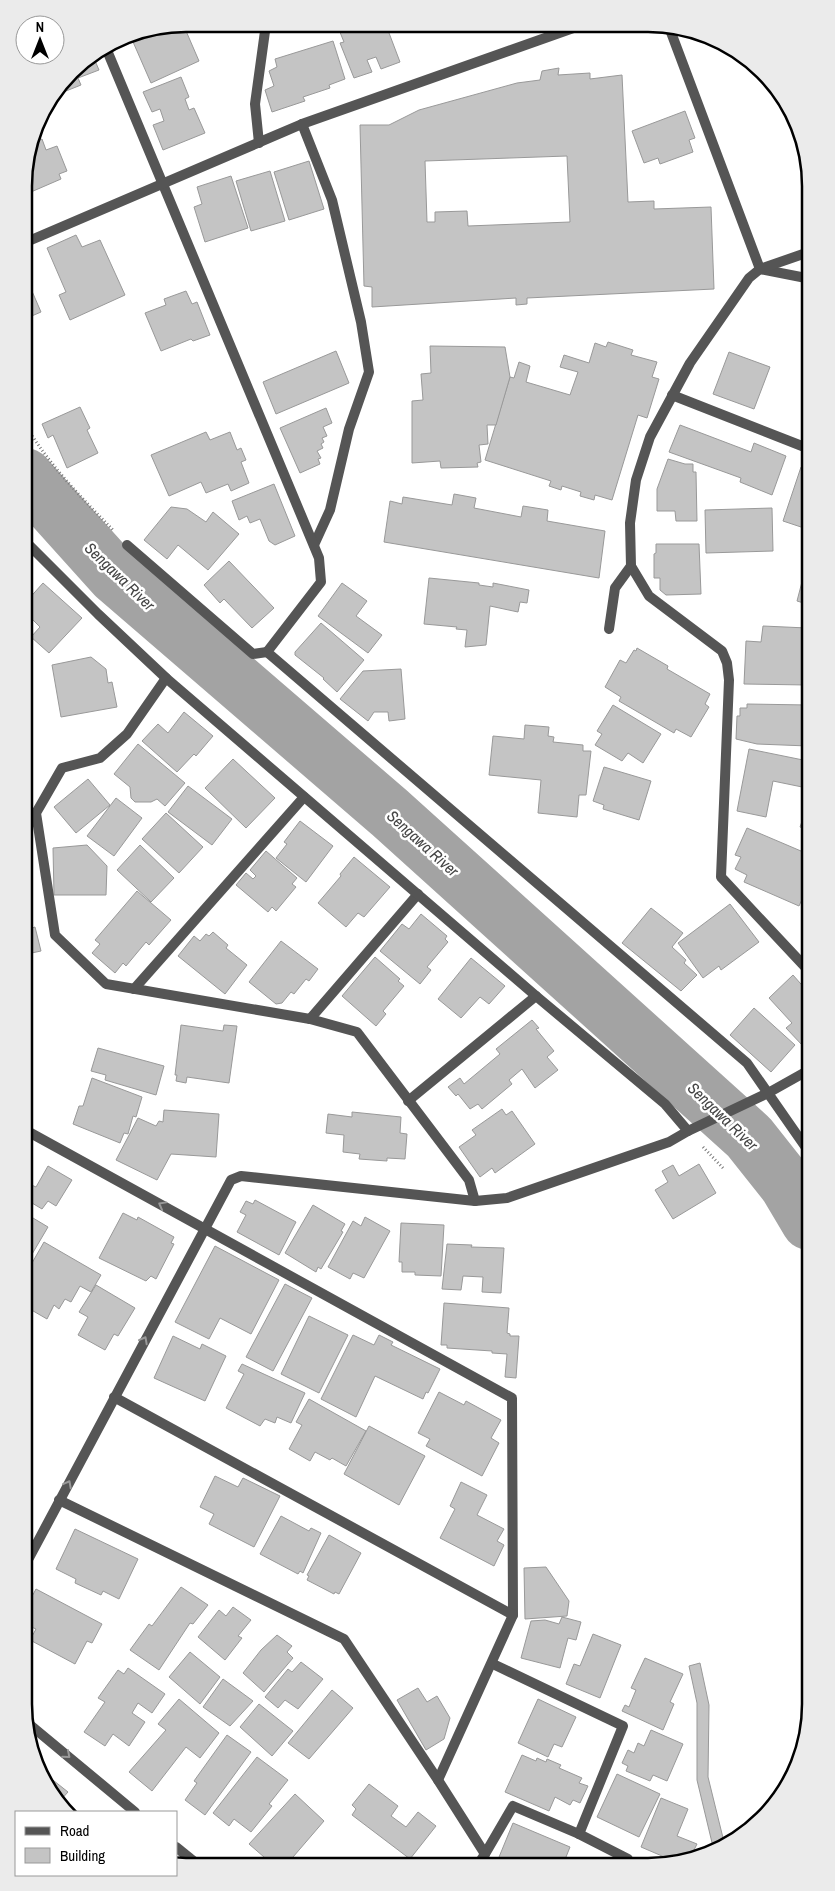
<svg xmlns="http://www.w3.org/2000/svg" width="835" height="1891" font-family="'Archivo Narrow',sans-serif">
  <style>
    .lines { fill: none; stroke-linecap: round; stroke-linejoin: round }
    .river { stroke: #a3a3a3; stroke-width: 56 }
    .building { fill: #c4c4c4; stroke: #999; fill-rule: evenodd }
    .path { stroke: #777; stroke-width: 3; stroke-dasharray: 1 2.5; stroke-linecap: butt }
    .lane { stroke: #555; stroke-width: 10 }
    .street { stroke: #555; stroke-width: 10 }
    .oneway { stroke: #999 }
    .labels { text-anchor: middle; stroke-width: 5; stroke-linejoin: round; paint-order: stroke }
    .water-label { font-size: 16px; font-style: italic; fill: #444; stroke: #fff }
    .rim { fill: none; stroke: #000; stroke-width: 2.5 }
  </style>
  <rect width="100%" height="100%" fill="#fff"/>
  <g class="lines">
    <path class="river" d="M25,476L115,576L390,813L749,1137L787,1185L809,1222"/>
  </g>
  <g class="building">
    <path d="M183,24L199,61L151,83L130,35Z"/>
    <path d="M337,25H386L400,62L381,69L376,57L367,60L372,72L354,78L340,43L344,42Z"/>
    <path d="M333,41L345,79L329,85L330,88L303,97L305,101L272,112L265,90L274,86L269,71L277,67L275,59Z"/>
    <path d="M93,56L99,70L78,78L81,85L56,95L79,64Z"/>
    <path d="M559,68L558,75L590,73V79L622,75L628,202L654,201V209L711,207L714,289L527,298V304L516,305V298L372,307V287L364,286L360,125H389L419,110L517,83L540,80L542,71ZM567,156L570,222L468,226L467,211L435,212V222H427L425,161Z"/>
    <path d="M181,77L189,97L185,99L189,110L194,108L205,133L163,150L153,125L164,121L160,109L152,112L143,92Z"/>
    <path d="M685,111L695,138L689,140L693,152L660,164L658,158L644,163L632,131Z"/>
    <path d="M42,139L46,150L57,146L67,171L59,174L61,179L24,195V176L33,143Z"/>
    <path d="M309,161L324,209L289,220L274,172Z"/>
    <path d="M270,171L285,221L251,231L236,181Z"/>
    <path d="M231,176L248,228L205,242L194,207L202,204L197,187Z"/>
    <path d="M76,235L82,247L100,240L125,295L70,320L59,295L66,292L47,248Z"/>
    <path d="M25,275L41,312L27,318L25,314Z"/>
    <path d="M186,291L192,304L197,302L210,335L193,341L191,339L161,351L145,313L166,305L164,299Z"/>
    <path d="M608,342L633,350L631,355L657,362L652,377L659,379L647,418L638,415L612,500L595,495L594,500L580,496L581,492L562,486L561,490L549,486L551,481L485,460L510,377L514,378L519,362L530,366L526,382L570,395L578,372L560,367L564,355L589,363L595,343L606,347Z"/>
    <path d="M430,346L505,347L510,377L496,425H487L488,444L479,445L481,462L477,463L478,467L441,468L440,461L412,463V401L423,400L421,374L431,373Z"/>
    <path d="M336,351L349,383L276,414L263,382Z"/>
    <path d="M729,352L770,367L754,409L713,394Z"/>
    <path d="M80,407L90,428L87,430L98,453L67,468L53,435L48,438L42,424Z"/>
    <path d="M326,408L332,423L323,427L327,436L322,438L324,442L321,444L323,448L317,451L321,458L318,459L320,464L300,473L280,428Z"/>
    <path d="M680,425L751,452L754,443L786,456L772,495L740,482L741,478L669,452Z"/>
    <path d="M206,432L210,440L230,432L237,450L241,448L246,460L241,462L249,483L231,491L228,484L206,493L201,482L169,496L151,455Z"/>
    <path d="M668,459L685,464H693V472H696L697,521H676L675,511H657V489Z"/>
    <path d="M801,467L807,468V529L783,521Z"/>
    <path d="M274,484L295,536L275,545L269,541L260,519L250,523L247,516L239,520L232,501Z"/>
    <path d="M454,494L476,498L474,508L521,517L523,506L548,510L547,521L605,531L599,578L384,542L390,501L402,504L403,497L452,505Z"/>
    <path d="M171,507L187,509L206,522L213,512L239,534L208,570L178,545L167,559L144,540Z"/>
    <path d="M772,508L773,551L706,553L705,510Z"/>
    <path d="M656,544H699L701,594L666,595L660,590V578H654V554L656,553Z"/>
    <path d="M229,561L274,608L252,628L224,599L220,603L204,585Z"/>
    <path d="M429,578L479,583V585L493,587V583L529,590L527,603L520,602L518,612L490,606L486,645L465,647L467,630L456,629L457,627L424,624Z"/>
    <path d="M803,578L807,579V604L797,601Z"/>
    <path d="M43,583L82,618L49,653L31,637L40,627L26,613V602Z"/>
    <path d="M342,583L367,601L356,616L382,635L368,653L318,616Z"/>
    <path d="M321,623L364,660L337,692L323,679L324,678L295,655V652Z"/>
    <path d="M763,626L807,628V685L744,684L746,641L761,642Z"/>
    <path d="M637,648L668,666L667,669L710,694L705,704L709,707L691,737L676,729L674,733L619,701L621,697L605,687L620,660L626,663L634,650L636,651Z"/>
    <path d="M91,657L106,669L108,683L112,682L117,707L61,717L52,665Z"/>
    <path d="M401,669L405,719L389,721L388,712H374L368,721L340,699L363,671Z"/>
    <path d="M747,704L808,705V746L757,744L736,739L737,716H740V708H747Z"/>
    <path d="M613,705L661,734L643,763L628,753L622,761L595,745L602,734L597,731Z"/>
    <path d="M184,712L213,736L196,756L194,754L177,772L142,741L158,724L168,733Z"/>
    <path d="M525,725L549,727L548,736L554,737L553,742L583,745V751H591L586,795H579L577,817L538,813L541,780L489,775L493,736L524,739Z"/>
    <path d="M138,744L185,783L165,806L157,799L151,802H135L131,798L130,787L114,774Z"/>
    <path d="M749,749L808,761L807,788L773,781L766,817L737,811Z"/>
    <path d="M233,759L275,798L246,828L205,788Z"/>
    <path d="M604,767L651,781L639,820L603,809L604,805L593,801Z"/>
    <path d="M88,779L110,805L76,833L54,807Z"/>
    <path d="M188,786L232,819L212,845L168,812Z"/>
    <path d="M116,798L142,818L114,856L87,836Z"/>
    <path d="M808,805V830L800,827Z"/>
    <path d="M166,813L203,847L179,873L142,839Z"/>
    <path d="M300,821L333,846L306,882L276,858L287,844L284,842Z"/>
    <path d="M747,828L808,854V886L799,906L744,882L747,875L735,869L741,857L735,855Z"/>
    <path d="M87,845L107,866L106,895H54L53,848Z"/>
    <path d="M140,845L174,878L151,902L117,870Z"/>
    <path d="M266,851L297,878L292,884L296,887L276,911L272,907L268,912L236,885L246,873L253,879L256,876L250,870Z"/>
    <path d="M354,857L390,887L364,917L358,913L346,927L318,903L341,876L340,874Z"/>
    <path d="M137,891L171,920L149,945L146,942L126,966L123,963L115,973L92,953L100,944L95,940Z"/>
    <path d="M730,904L759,942L721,970L719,966L703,978L678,943Z"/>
    <path d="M27,907L32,928L35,927L41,951L27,954Z"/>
    <path d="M651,908L683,933L672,947L686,960L684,963L697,975L681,991L622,943Z"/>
    <path d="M421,914L447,936L445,939L448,942L427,967L431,970L420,984L380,951L402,924L409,929Z"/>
    <path d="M213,932L228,945L226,948L247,965L225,994L178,956L194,936L200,941L206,934L209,936Z"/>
    <path d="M281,941L318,969L309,981L306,979L294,994L291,992L282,1003L276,1004L249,982Z"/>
    <path d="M375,957L400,979L398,981L404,986L383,1011L386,1014L376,1026L342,996Z"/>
    <path d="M471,958L505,986L489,1004L480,997L461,1018L438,999Z"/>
    <path d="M793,975L808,992L809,1043L807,1041L803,1046L786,1028L792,1023L769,998Z"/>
    <path d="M754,1008L795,1045L771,1072L730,1035Z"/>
    <path d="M532,1020L539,1028L536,1029L554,1051L547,1057L558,1070L535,1088L522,1069L509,1080L512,1084L482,1109L478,1104L470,1109L458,1094L456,1096L448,1087L460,1078L464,1084L500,1054L496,1049Z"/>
    <path d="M181,1025L223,1031L224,1025L237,1026L229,1083L187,1077L186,1083L176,1081L177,1075H175Z"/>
    <path d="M98,1048L164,1066L156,1095L105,1080L106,1075L91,1071Z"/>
    <path d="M92,1078L142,1097L136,1117L133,1116L128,1134L124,1133L120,1143L73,1124L79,1106H83Z"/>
    <path d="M502,1109L506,1115L512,1111L535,1144L495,1173L492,1168L480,1177L459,1147L476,1135L472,1130Z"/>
    <path d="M164,1110L219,1114L216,1157L171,1154L157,1180L116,1160L138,1118L156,1126L159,1121L163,1122Z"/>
    <path d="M352,1112L401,1117L400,1133L407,1134L405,1159L387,1158V1161L359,1159L360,1154L343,1152L344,1135L326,1133L328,1114L352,1117Z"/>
    <path d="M699,1164L716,1193L673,1219L655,1190L668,1182L662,1171L673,1165L679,1176Z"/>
    <path d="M48,1166L72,1180L56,1206L48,1201L42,1209L32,1203L28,1211L27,1183L36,1187Z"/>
    <path d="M255,1200L296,1222L279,1255L237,1232L246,1215L240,1212L246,1201L253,1204Z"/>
    <path d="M313,1205L345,1224L341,1231L343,1232L321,1269L318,1267L316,1272L285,1253Z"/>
    <path d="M123,1213L137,1220L138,1217L174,1237L171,1243L174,1244L156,1279L151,1276L146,1281L99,1258Z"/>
    <path d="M28,1215L48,1227L28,1261Z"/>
    <path d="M365,1217L390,1231L364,1278L353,1273L350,1279L328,1267L353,1221L361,1226Z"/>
    <path d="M401,1223L444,1225L441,1276L415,1275V1272H402V1262H399Z"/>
    <path d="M44,1242L101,1275L91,1292L80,1286L71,1302L65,1299L59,1309L54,1305L47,1319L28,1308V1270Z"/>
    <path d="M447,1244L472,1245L471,1247L504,1248L501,1293L482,1292L483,1277L463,1276L461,1290L442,1289Z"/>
    <path d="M215,1246L279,1280L251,1334L220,1318L209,1339L175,1322Z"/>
    <path d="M285,1284L312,1298L273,1371L246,1357Z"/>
    <path d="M96,1285L135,1308L118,1336L114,1334L105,1350L78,1335L88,1317L79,1312Z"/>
    <path d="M444,1303L509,1308L507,1333L510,1334V1336H519L516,1378L505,1377L507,1354L492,1353V1351L447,1348V1345H441Z"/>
    <path d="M309,1316L348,1335L319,1393L281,1374Z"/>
    <path d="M353,1335L374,1345L379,1335L393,1342L391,1345L440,1369L428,1393L426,1392L423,1399L375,1376L356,1417L321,1399Z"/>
    <path d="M173,1336L200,1349L202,1344L226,1356L205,1401L154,1378Z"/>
    <path d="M242,1364L305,1393L291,1423L277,1417L275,1423L265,1419L260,1426L226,1408L244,1374L238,1371Z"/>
    <path d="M439,1392L464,1405L466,1401L501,1420L491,1438L499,1443L482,1476L426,1446L430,1439L418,1433Z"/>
    <path d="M309,1399L366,1431L346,1466L332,1458L330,1460L315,1452L310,1461L289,1449L302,1425L296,1422Z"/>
    <path d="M369,1426L425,1456L399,1505L344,1474Z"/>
    <path d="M215,1476L238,1487L243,1478L280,1496L254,1547L209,1524L214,1514L200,1507Z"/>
    <path d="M461,1482L487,1495L477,1515L504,1529L497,1541L504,1545L494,1566L440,1538L455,1509L450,1506Z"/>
    <path d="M281,1516L309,1531L311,1528L321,1533L303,1573L300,1571L298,1574L260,1554Z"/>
    <path d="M75,1529L138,1559L119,1599L103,1591L101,1595L75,1583L76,1579L56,1569Z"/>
    <path d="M329,1535L361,1553L339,1594L335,1592L334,1594L307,1580L309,1576L307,1575Z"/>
    <path d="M546,1567L569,1601L567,1616L525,1619L524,1568Z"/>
    <path d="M181,1587L208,1605L193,1624L190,1623L159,1670L130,1650L149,1624L152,1626Z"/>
    <path d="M36,1589L102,1624L92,1643L87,1641L75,1664L30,1640L36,1629L29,1626V1602Z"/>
    <path d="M233,1607L251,1620L238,1636L242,1638L225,1660L198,1637L219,1610L226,1616Z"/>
    <path d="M562,1617L581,1622L576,1640L568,1638L560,1668L521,1658L531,1621L545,1620L559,1624Z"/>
    <path d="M593,1634L621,1645L600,1698L566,1684L574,1664L580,1666Z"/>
    <path d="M277,1635L292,1646L287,1652L293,1658L264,1692L243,1673L261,1650Z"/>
    <path d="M190,1652L220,1677L200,1704L169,1677Z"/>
    <path d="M645,1658L683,1674L670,1702L674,1704L663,1730L622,1711L625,1705L629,1707L636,1690L631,1688Z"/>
    <path d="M301,1662L323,1679L298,1709L285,1700L278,1708L265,1697L288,1669L292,1672Z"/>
    <path d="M700,1663L709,1705L708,1777L725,1846L714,1851L697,1780V1703L689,1666Z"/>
    <path d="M128,1668L165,1694L152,1713L138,1703L132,1713L145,1722L129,1746L113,1734L105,1746L84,1732L105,1702L98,1698L118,1670L124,1674Z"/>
    <path d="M223,1679L253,1701L230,1726L203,1707Z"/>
    <path d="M418,1688L427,1702L437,1696L450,1718L444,1739L426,1750L397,1700Z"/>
    <path d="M332,1690L353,1708L309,1759L288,1743Z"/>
    <path d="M179,1699L219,1733L200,1758L186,1747L152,1791L129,1772L166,1730L158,1724Z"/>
    <path d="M538,1699L576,1717L562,1747L554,1744L548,1757L518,1743Z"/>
    <path d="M259,1704L293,1731L272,1756L240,1727Z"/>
    <path d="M651,1730L683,1744L667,1781L653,1775L650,1781L626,1771L628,1766L622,1763L628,1750L634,1753L638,1743L644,1746Z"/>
    <path d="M227,1735L251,1752L205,1815L185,1800L197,1783L194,1781Z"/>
    <path d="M522,1755L536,1761L537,1758L546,1762L547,1759L561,1765L559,1768L582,1778L579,1783L588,1786L580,1803L573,1800L570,1805L555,1797L549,1811L505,1792Z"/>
    <path d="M257,1757L288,1780L269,1804L272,1806L251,1832L234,1819L229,1826L213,1813Z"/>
    <path d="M39,1769L68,1792L58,1803L51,1795Z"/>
    <path d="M617,1774L660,1794L639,1837L597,1817Z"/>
    <path d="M369,1784L398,1806L391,1816L406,1827L418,1812L436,1826L410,1859L352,1815L356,1809L352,1805Z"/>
    <path d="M295,1794L324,1821L287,1864H272L249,1844Z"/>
    <path d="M661,1798L688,1809L677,1836L697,1844L688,1862H676L641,1847Z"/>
    <path d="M513,1823L570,1847L564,1862H497Z"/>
  </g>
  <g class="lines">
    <g class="path">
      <path d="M25,424C48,464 81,497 113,530"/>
      <path d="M703,1147L723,1168"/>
    </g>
    <g class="lane">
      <path d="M302,124L332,200L361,322L369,372L349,429L330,510L314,545"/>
      <path d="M259,143L255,104L266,24"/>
      <path d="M25,541L98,614L166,678"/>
      <path d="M127,545L253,654L267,652"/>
      <path d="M609,629L615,588L631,566"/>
      <path d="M134,989L304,797"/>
      <path d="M310,1019L418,894"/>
      <path d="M408,1101L536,996"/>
      <path d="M493,1664L623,1726L579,1834"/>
      <path d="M485,1854L513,1806L579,1834L628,1859"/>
    </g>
    <g class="street">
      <path d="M669,27L760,269L806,278"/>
      <path d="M106,48L319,558L321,582L267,652L747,1063L809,1152"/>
      <path d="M24,243L302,124L579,26"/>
      <path d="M806,253L760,269L749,278L690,363L650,437L636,480L630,523L631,566L649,596L722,651L727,663L729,680L721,877L808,970"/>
      <path d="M672,395L807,448"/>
      <path d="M27,1131L512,1398L513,1615L438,1780"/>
      <path d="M475,1201L469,1180L357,1032L310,1019L106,984L55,935L36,813L62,768L100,758L127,734L166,678L536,996L665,1104L688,1131"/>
      <path d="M114,1397L513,1615"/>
      <path d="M59,1500L344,1639L438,1780L485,1854L479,1863"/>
      <path d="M29,1558L231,1180L241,1176L475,1201L507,1198L669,1142L688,1131L768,1093L809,1070"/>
      <path d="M29,1724L135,1812"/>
      <path d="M176,1847L197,1864"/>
    </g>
  </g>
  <defs><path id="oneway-chevron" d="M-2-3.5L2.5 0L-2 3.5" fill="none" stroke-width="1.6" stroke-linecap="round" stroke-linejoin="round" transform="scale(1.25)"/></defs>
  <g class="oneway">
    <use href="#oneway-chevron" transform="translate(162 1205) rotate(-151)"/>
    <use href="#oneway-chevron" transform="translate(144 1340) rotate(-62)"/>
    <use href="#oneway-chevron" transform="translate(68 1484) rotate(-62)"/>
    <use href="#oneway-chevron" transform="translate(67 1755) rotate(40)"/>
  </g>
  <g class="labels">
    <g class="water-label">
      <text transform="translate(120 576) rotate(44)" y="6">Sengawa River</text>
      <text transform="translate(423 843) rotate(42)" y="6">Sengawa River</text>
      <text transform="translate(723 1116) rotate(44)" y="6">Sengawa River</text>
    </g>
  </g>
  <path d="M0 0H835V1891H0ZM186 32H648A154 154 0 0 1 802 186V1704A154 154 0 0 1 648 1858H186A154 154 0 0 1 32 1704V186A154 154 0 0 1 186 32Z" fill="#ebebeb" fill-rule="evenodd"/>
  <path class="rim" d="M186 32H648A154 154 0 0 1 802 186V1704A154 154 0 0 1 648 1858H186A154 154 0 0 1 32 1704V186A154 154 0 0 1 186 32Z"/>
  <rect x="15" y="1811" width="162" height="65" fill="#ffffff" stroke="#999999"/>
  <rect x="25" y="1827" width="25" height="8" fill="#555555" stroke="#999999"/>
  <text x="60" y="1836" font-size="15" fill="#000000">Road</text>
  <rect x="25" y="1848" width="25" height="15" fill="#c4c4c4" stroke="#999999"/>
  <text x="60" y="1861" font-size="15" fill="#000000">Building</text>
  <g transform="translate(40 40)"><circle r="24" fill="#ffffff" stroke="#999999"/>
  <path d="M0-4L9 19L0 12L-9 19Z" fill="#000000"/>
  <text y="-8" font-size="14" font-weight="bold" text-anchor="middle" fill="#000000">N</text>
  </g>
</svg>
